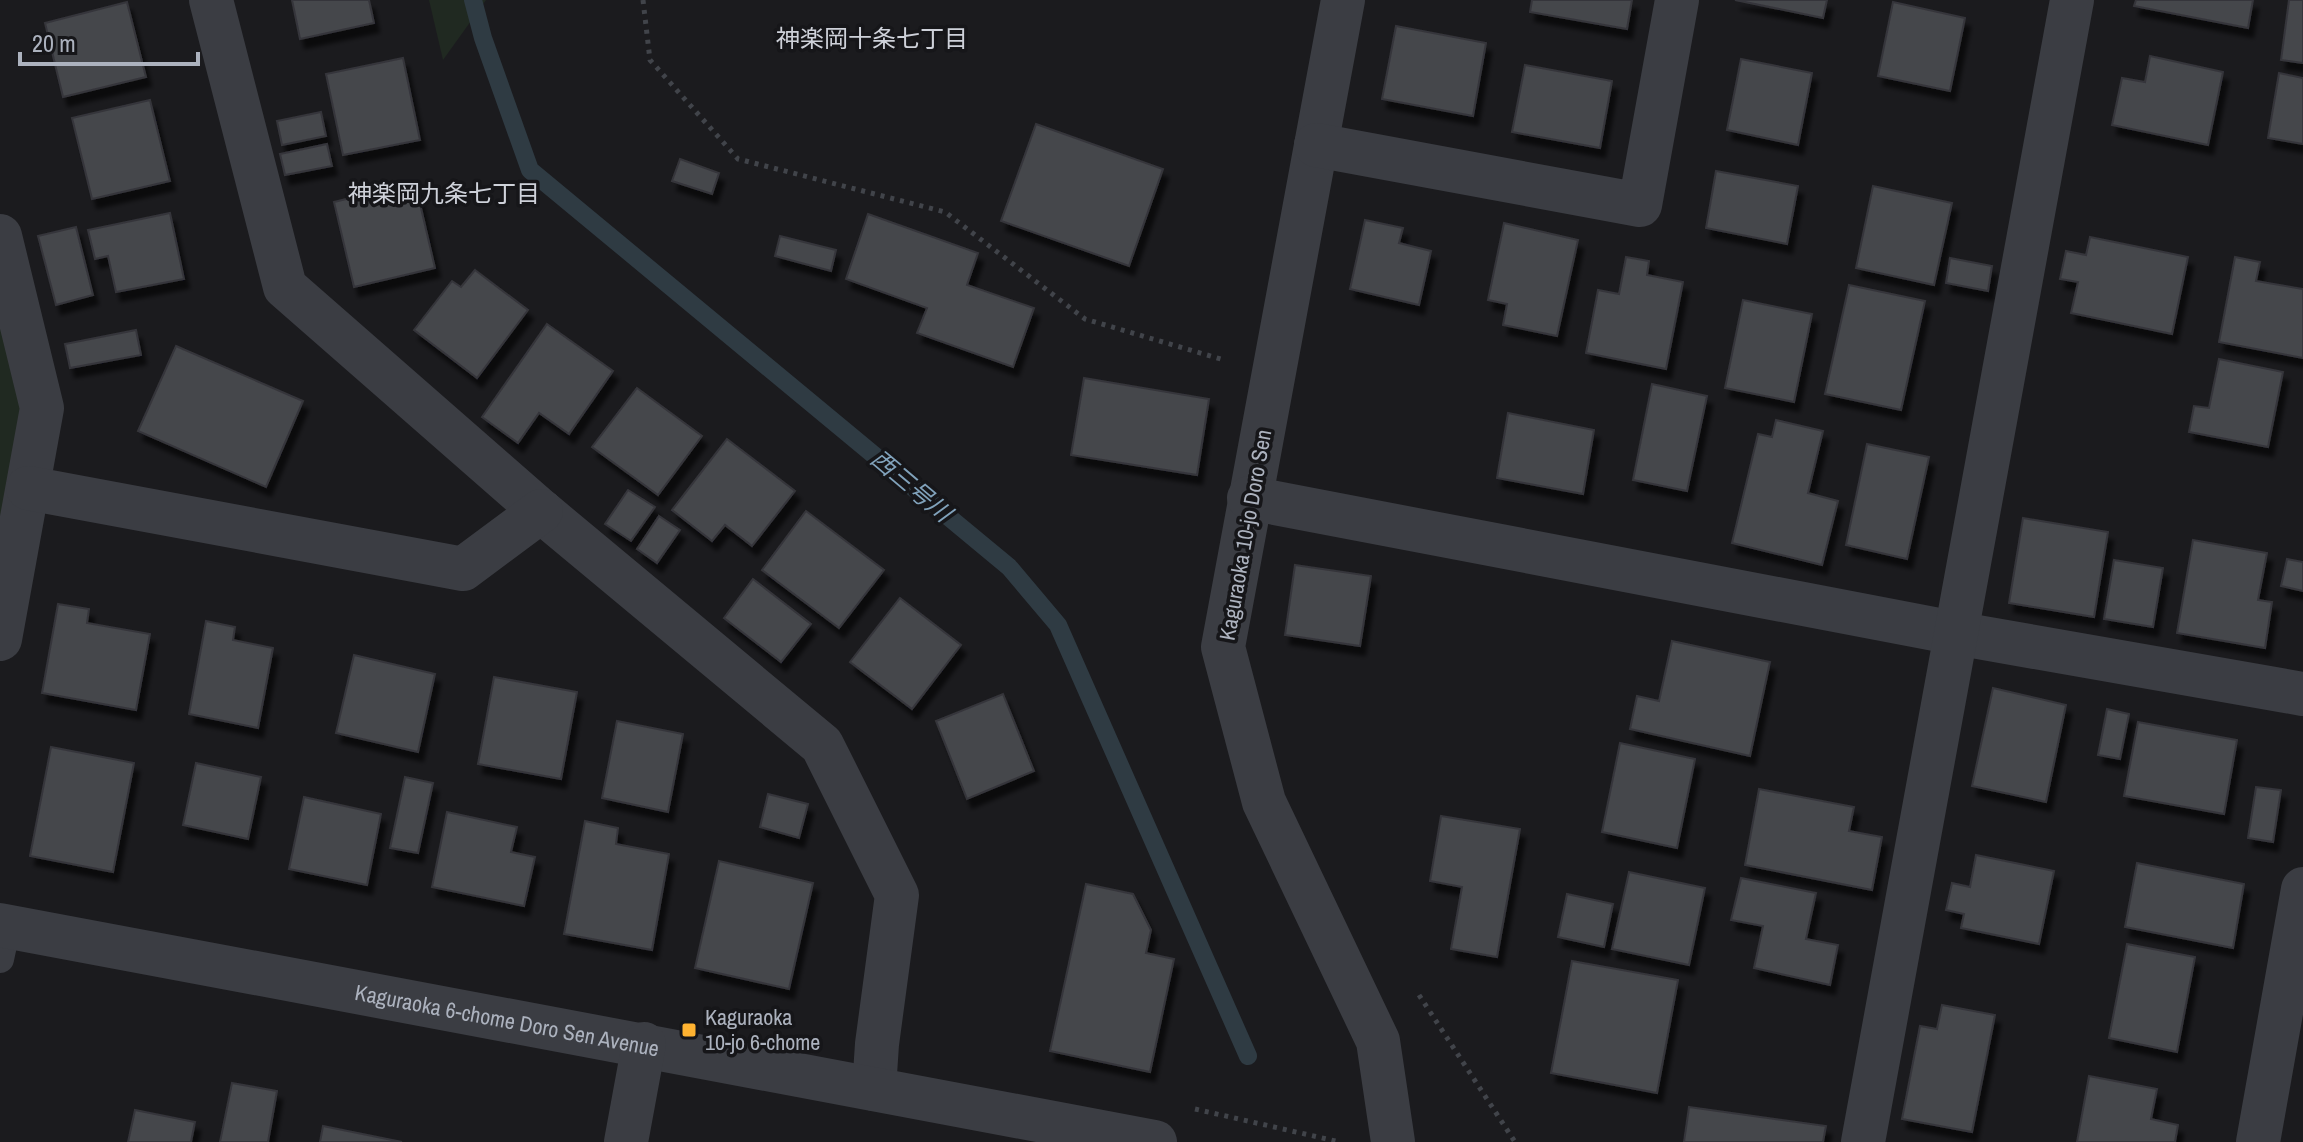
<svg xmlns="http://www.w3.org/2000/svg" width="2303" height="1142" font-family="'Archivo Narrow','Noto Sans JP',sans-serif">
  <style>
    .green { fill: #202921 }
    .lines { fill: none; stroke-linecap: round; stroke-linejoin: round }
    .stream { stroke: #2f3b43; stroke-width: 18 }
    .building { fill: #45464b; stroke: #35353a; stroke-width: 2; filter: url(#shadow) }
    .path { stroke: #41444a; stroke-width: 5; stroke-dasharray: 4 6; stroke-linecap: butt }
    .service { stroke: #3b3d43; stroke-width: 28 }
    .minor { stroke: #3b3d43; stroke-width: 44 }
    .poi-dot { fill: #ffb331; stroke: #161619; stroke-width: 3 }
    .labels { text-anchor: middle; stroke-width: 7; stroke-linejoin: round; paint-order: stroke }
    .street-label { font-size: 22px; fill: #acb2be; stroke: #161619 }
    .poi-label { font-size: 22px; fill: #acb2be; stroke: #161619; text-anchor: start }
    .neighbourhood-label { font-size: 24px; fill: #ced1d9; stroke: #161619 }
    .water-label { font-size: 24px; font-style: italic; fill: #81a2bb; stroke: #161619 }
  </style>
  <defs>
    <filter id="shadow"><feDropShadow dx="5" dy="9" stdDeviation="2" flood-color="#0009"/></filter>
  </defs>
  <rect width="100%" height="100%" fill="#1b1b1e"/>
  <g class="green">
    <path d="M429,0H486L443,60Z"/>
    <path d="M0,236L42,408L0,639Z"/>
  </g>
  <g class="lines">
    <path class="stream" d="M473,0L483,38L530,170L1009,567L1058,625L1248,1056"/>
  </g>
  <g class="building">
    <path d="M292,0H369L374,23L300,39Z"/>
    <path d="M1532,0H1632L1627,29L1530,12Z"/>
    <path d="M1735,0H1827L1823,18Z"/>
    <path d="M2136,0H2253L2248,28L2134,6Z"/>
    <path d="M2289,0H2303V63L2281,60Z"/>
    <path d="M127,2L146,77L63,97L45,23Z"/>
    <path d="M1893,2L1965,18L1950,91L1878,76Z"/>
    <path d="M1396,26L1486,43L1473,116L1382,99Z"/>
    <path d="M2150,56L2223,72L2208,145L2112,125L2122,78L2145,82Z"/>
    <path d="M403,58L420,140L343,155L326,74Z"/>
    <path d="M1741,59L1812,73L1798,145L1727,130Z"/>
    <path d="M1525,65L1612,81L1600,148L1512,132Z"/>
    <path d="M2279,73L2303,78V144L2268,138Z"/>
    <path d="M150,100L170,181L92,199L72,118Z"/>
    <path d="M321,112L326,136L282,145L277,121Z"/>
    <path d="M1036,124L1163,169L1129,266L1001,221Z"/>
    <path d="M327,144L332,166L285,175L280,154Z"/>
    <path d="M680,159L719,173L712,194L672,181Z"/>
    <path d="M1716,171L1798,186L1787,244L1706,228Z"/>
    <path d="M415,182L435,268L354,287L334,202Z"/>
    <path d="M1873,186L1952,203L1934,285L1856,268Z"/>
    <path d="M170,213L184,279L116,292L108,256L95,259L88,230Z"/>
    <path d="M868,214L978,253L967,285L1034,308L1013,367L917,333L927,308L846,279Z"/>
    <path d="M1365,220L1403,228L1399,243L1431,251L1419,305L1350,289Z"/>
    <path d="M1504,223L1578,240L1557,336L1503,325L1507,304L1488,300Z"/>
    <path d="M76,227L93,295L56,305L38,236Z"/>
    <path d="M780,236L836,250L831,271L775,256Z"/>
    <path d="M2090,237L2188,257L2172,334L2071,313L2078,282L2060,279L2066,251L2086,255Z"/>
    <path d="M1626,257L1649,261L1647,275L1683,282L1666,369L1586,353L1598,290L1619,294Z"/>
    <path d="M2235,257L2260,262L2256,281L2303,289V358L2219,342Z"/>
    <path d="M1950,258L1992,266L1988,291L1946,283Z"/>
    <path d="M475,270L528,310L477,378L414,330L452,281L461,287Z"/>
    <path d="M1849,285L1925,301L1901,410L1825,394Z"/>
    <path d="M1743,300L1812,314L1794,402L1725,388Z"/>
    <path d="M547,324L613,371L569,434L539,413L518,443L482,417Z"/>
    <path d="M136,330L141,355L70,368L65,344Z"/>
    <path d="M176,346L303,401L266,487L138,431Z"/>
    <path d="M2219,359L2283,372L2268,447L2189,432L2194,406L2209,408Z"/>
    <path d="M1084,378L1209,399L1197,475L1071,455Z"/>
    <path d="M1652,384L1707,396L1687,491L1633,480Z"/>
    <path d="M637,388L702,436L658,495L592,447Z"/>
    <path d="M1508,413L1594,430L1583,494L1497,478Z"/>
    <path d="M1776,420L1823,431L1808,493L1838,501L1822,565L1732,543L1758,434L1772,437Z"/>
    <path d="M727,439L795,491L752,546L725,525L712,541L672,510Z"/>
    <path d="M1867,444L1929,457L1907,559L1846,545Z"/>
    <path d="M628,490L655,507L631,541L605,524Z"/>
    <path d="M806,511L884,570L839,628L762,570Z"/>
    <path d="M659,516L680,530L657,563L637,549Z"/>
    <path d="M2023,518L2108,532L2094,617L2009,603Z"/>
    <path d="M2193,540L2267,553L2258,600L2272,602L2265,648L2177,633Z"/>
    <path d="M2287,559L2303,562V591L2281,586Z"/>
    <path d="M2114,560L2163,568L2153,627L2104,619Z"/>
    <path d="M1295,565L1371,576L1360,646L1285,635Z"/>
    <path d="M753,579L811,624L781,662L724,618Z"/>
    <path d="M900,598L961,645L912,709L850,662Z"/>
    <path d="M58,604L89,609L87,623L150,634L136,710L42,693Z"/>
    <path d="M206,621L235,627L233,640L273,648L258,728L189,714Z"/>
    <path d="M1672,641L1770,662L1750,756L1630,729L1637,696L1659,701Z"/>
    <path d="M354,655L435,674L418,752L336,733Z"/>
    <path d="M494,677L577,692L561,779L478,764Z"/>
    <path d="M1993,688L2066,705L2046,802L1972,786Z"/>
    <path d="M1003,694L1034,771L967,799L936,721Z"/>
    <path d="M2107,709L2129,714L2120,759L2098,755Z"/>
    <path d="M617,721L683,734L668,812L602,798Z"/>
    <path d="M2138,722L2237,740L2224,814L2124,796Z"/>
    <path d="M1620,743L1695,759L1677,848L1602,832Z"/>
    <path d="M51,747L134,763L113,872L30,856Z"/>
    <path d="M196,763L261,777L248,839L183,825Z"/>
    <path d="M405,777L433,783L418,853L390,848Z"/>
    <path d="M2256,787L2281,790L2273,842L2248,838Z"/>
    <path d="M1759,789L1854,807L1849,831L1882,837L1872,890L1745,865Z"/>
    <path d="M768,794L808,804L799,838L760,827Z"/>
    <path d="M304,797L381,814L367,885L289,869Z"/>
    <path d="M447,812L517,827L511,852L535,857L524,906L432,887Z"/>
    <path d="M1441,816L1520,829L1497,957L1451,949L1462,887L1430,881Z"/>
    <path d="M585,821L618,828L616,844L669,854L652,950L564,934Z"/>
    <path d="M1976,855L2054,871L2039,944L1961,928L1964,914L1946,910L1952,883L1970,887Z"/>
    <path d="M719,861L813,883L789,989L695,968Z"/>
    <path d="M2137,863L2244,884L2233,948L2125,927Z"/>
    <path d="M1629,872L1705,888L1689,965L1612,949Z"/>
    <path d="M1741,878L1816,893L1806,939L1838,945L1830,985L1754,968L1763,926L1731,920Z"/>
    <path d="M1086,884L1133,894L1151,930L1146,953L1174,959L1150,1072L1050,1051Z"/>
    <path d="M1567,894L1613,904L1604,947L1558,937Z"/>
    <path d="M2127,944L2195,957L2177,1052L2109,1038Z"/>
    <path d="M1572,961L1678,980L1657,1093L1551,1073Z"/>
    <path d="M1942,1005L1995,1015L1972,1132L1902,1119L1920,1026L1937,1029Z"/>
    <path d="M2089,1076L2157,1089L2151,1119L2178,1125L2175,1142H2077Z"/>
    <path d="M232,1083L277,1091L268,1142H220Z"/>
    <path d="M1689,1107L1826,1126L1823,1142H1684Z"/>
    <path d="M135,1110L195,1122L191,1142H128Z"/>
    <path d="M323,1126L402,1142H320Z"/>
  </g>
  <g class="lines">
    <g class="path">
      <path d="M643,0L650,60L738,159L945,212L1085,319L1224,360"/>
      <path d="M1419,995L1515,1142"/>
      <path d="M1195,1109L1340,1142"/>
    </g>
    <path class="service" d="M0,959L7,926"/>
    <g class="minor">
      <path d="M211,0L285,287L541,511L822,745L897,895L877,1044L874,1089"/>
      <path d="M1343,0L1223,647L1264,802L1378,1041L1393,1142"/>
      <path d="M1316,145L1640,205L1677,0"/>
      <path d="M0,236L42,408L0,639"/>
      <path d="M28,488L463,569L541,511"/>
      <path d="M1249,498L1955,633L2303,694"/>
      <path id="s1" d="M0,925L1155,1142"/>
      <path d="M626,1142L644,1044"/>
      <path d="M1863,1142L2072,0"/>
      <path d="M2258,1142L2303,889"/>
    </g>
  </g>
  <rect class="poi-dot" x="681" y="1022" width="16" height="16" rx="4"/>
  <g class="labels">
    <g class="street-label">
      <text transform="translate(1245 535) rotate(-80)" y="8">Kaguraoka 10-jo Doro Sen</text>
      <text dy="8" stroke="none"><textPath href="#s1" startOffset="516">Kaguraoka 6-chome Doro Sen Avenue</textPath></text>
    </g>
    <g class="poi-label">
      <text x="705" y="1025">Kaguraoka<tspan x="705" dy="25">10-jo 6-chome</tspan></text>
    </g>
    <g class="neighbourhood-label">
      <text x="872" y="47">神楽岡十条七丁目</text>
      <text x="444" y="202">神楽岡九条七丁目</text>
    </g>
    <g class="water-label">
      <text transform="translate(911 486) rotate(40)" y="8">西三号川</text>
    </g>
  </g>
  <path d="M20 52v12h178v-12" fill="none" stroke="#acb2be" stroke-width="4"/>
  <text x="32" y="52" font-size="24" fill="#acb2be" stroke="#161619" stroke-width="6" paint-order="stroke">20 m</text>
</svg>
